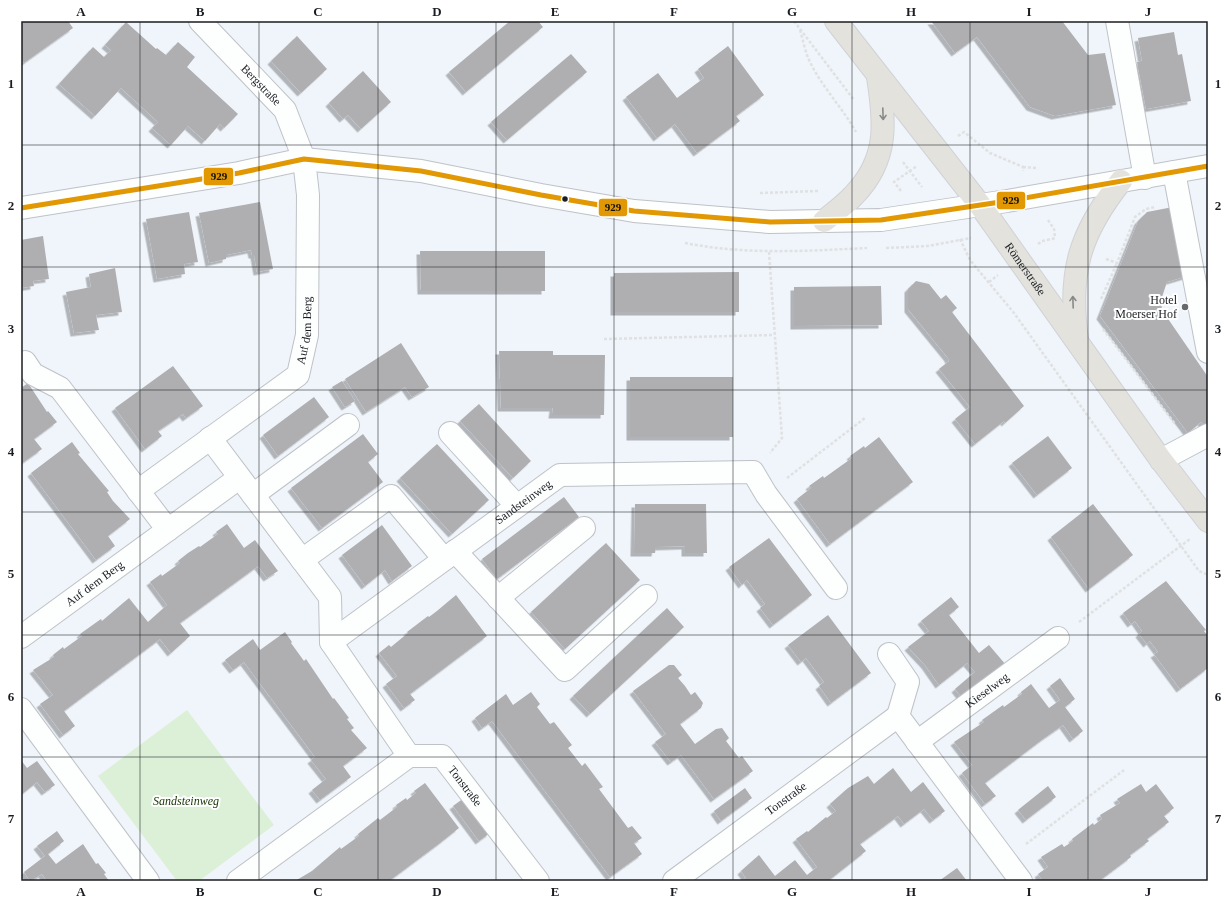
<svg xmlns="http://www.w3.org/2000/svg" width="1229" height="902" font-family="'Times New Roman',serif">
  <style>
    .green { fill: #dbf0d7 }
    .building { fill: #afafb1; filter: url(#shadow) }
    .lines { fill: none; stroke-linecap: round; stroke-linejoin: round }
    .minor-casing { stroke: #bfc2c7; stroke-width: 24 }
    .major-casing { stroke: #d0d2d5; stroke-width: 24 }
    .path { stroke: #dfe1e2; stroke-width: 2.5; stroke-dasharray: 3 2; stroke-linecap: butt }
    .minor { stroke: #fdfefe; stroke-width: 22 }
    .major { stroke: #e3e2dd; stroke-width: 22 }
    .bus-1-casing { stroke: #fff; stroke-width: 8 }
    .bus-1 { stroke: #e19803; stroke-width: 5 }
    .oneway { stroke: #898988 }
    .grid { fill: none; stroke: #1a1d21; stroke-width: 1; stroke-opacity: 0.55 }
    .bus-dot { fill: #1a1d21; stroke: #fff; stroke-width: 1.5 }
    .poi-dot { fill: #65696d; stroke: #fff; stroke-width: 1.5 }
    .labels { text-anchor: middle; stroke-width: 4; stroke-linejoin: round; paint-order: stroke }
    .street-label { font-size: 12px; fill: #1a1d21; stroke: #fff }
    .poi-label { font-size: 12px; fill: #1a1d21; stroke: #fff; text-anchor: end }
    .park-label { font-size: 12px; font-style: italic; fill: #153402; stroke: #fff }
    .line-badge { stroke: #fff; stroke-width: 1.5 }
    .pale-badge-label { font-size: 11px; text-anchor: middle; font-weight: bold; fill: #111 }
    .neatline { fill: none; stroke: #1a1d21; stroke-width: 1.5 }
    .grid-label { font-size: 13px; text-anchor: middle; font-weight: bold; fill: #1a1d21 }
  </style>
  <defs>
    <filter id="shadow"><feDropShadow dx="-3.5" dy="3.5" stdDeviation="0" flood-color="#0004"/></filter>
  </defs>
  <rect width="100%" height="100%" fill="#f0f5fb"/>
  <path class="green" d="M187,710L274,825L199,881H177L98,776Z"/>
  <g class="building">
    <path d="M21,21H68L73,28L24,63L21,59Z"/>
    <path d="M510,21H538L543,27L466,92L449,72Z"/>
    <path d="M931,21H1062L1088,55L1105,53L1116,105L1055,116L1030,107L977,37L955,53Z"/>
    <path d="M126,22L156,49L157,48L166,55L178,42L195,57L187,67L238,114L224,128L220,124L205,141L188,126L171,145L152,128L158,122L121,88L95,116L59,84L93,47L104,57L111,50L105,45Z"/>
    <path d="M1174,32L1178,55L1182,54L1191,101L1146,109L1137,62L1142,61L1138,38Z"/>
    <path d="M297,36L327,69L301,93L271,61Z"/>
    <path d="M728,46L764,95L736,116L740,121L697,153L675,124L657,138L626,97L658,73L677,98L704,78L698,69Z"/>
    <path d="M571,54L587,72L507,140L491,122Z"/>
    <path d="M363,71L391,102L361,129L348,115L343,119L329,103Z"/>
    <path d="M260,202L273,269L257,272L254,255H252L251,250L226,255V259L209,263L199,213Z"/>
    <path d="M1173,207L1187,276L1167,282L1161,300L1162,310L1208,377V425L1206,427L1201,422L1188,433L1100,316L1138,221L1147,212Z"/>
    <path d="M189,212L198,262L184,264L185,274L157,279L146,219Z"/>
    <path d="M43,236L49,279L33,281L34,286L21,288V240Z"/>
    <path d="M420,251H545V291H421Z"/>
    <path d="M115,268L122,312L96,315L99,330L74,333L66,292L91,287L89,274Z"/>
    <path d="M739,272V312H614V273Z"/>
    <path d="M916,281L929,284L941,299L946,295L957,308L952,312L1024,406L1005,423L1004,421L975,444L955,419L970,407L939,369L949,361L948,358L908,309V289Z"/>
    <path d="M881,286L882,325L794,326V287Z"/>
    <path d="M401,343L429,387L412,397L405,387L366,412L345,379Z"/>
    <path d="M499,351H553V355H605L604,415H552L553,408H501Z"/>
    <path d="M173,366L203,406L186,418L183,414L158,431L162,436L145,449L115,408Z"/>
    <rect x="630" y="377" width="103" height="60"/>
    <path d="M342,381L355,401L345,407L332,387Z"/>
    <path d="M28,383L47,412L48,411L57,422L34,439L42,449L21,464V388Z"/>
    <path d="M314,397L329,417L278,456L263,435Z"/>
    <path d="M479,404L531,461L513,478L460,421Z"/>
    <path d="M363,434L378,454L368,462L383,482L322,528L291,488Z"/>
    <path d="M1048,436L1072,468L1037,495L1012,463Z"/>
    <path d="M879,437L913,482L830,544L797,499L811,488L809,486L823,476L824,478L852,458L850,456L864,446L865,448Z"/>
    <path d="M72,442L80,453L78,454L109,491L107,492L113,501L130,519L108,536L115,546L96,560L31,473Z"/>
    <path d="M437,444L489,500L452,534L400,478Z"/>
    <path d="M564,497L579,517L497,579L482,559Z"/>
    <path d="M635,504H706L707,553H685V546L656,547L655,553H634Z"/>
    <path d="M1093,504L1133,555L1089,589L1051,537Z"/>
    <path d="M227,524L244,548L255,540L278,571L267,578L258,566L180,623L190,636L171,653L160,639L64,711L75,726L63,735L40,704L53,695L33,670L54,657L53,655L63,647L64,649L82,636L80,634L101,619L102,621L129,598L148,622L167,605L150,582L161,574L162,576L180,563L178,561L188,553L199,546L200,547L218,534L216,532Z"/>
    <path d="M382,525L412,566L392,581L385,570L365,586L342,555Z"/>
    <path d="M769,538L812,595L773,625L760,608L765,604L747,580L742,585L729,567Z"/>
    <path d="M606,543L640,580L565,649L531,612Z"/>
    <path d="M1166,581L1206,630L1204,631L1208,636V668L1180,689L1154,654L1158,652L1150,641L1147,644L1139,634L1142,631L1135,621L1131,624L1123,613Z"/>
    <path d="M456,595L487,636L410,694L415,700L404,708L386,684L397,676L379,653L389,645L391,647L408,633L407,632L428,616L429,617L437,611Z"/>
    <path d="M951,597L959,607L949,615L979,653L989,645L1006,665L963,699L955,689L975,672L967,663L939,685L925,665L908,647L929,631L921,621Z"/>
    <path d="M667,608L684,627L590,714L573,696Z"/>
    <path d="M828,615L871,673L831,703L819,686L824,682L806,658L801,662L788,645Z"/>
    <path d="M285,632L292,642L291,643L304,661L306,659L333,699L334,698L349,718L347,719L354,728L351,730L367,748L343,766L351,777L320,800L312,790L326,779L311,760L315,757L244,662L233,670L225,660L253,639L260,650Z"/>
    <path d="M669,665H674L682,675L678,678L685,686L691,695L695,692L703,703L701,708L680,724L695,744L716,729L722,728L729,738L726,741L739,758L742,756L753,771L714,799L681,755L671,762L655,742L666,734L633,691Z"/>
    <path d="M1060,678L1075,699L1065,707L1083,731L1073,739L1063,725L1043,739L985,783L996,796L985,804L962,773L972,765L954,742L984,722L982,720L1003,705L1004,707L1022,694L1021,692L1031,684L1049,708L1060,700L1050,686Z"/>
    <path d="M531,692L540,704L537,707L550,724L554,722L572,745L568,748L582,766L585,763L603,787L599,789L628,828L632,826L642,838L634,843L642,854L610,877L492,721L482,728L475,718L506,694L513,705Z"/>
    <path d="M21,760L27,768L37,761L55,785L45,792L37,782L21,795Z"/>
    <path d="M893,768L911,792L923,782L945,811L933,820L924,809L904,824L898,816L860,844L866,851L828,881H742L746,878L741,871L759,855L775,876L795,860L807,875L817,867L796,839L807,831L808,832L826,817L827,818L836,811L830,804L848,788L868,776L874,784Z"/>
    <path d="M425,783L459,828L440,843L389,881H295L312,871L340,847L341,849L359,836L358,834L378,818L380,820L397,807L396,805L406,798L407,800L416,793L414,791Z"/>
    <path d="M1141,784L1146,792L1156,784L1174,808L1164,816L1169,822L1147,839L1149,841L1130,855L1131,857L1099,881H1043L1038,874L1048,867L1041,857L1062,844L1064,847L1073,841L1072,839L1093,823L1094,825L1102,819L1100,815L1120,803L1117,799Z"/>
    <path d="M1048,786L1056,797L1026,820L1018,810Z"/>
    <path d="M745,788L752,798L721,821L714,811Z"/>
    <path d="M464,798L490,833L479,841L453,806Z"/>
    <path d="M57,831L64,841L48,854L56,864L83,844L96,864L98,863L106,873L104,874L109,881H47L42,874L30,881L24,872L45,856L37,846Z"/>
    <path d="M957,868L967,881H939Z"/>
  </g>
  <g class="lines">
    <g class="minor-casing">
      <g id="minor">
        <path d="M1117,21L1145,178"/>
        <path d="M1174,172L1208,352"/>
        <path d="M21,208L239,173L304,159L421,171L541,195L634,211L770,222L881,220L1007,201L1208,166"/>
        <path d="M25,362L33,374L60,388L168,530"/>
        <path d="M450,433L517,506"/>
        <path d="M210,438L330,597L331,642L409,756"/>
        <path d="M1161,460L1208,435"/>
        <path id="s1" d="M138,491L298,375L307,335L308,195L304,159L285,110L200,21"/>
        <path d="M253,495L348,425"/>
        <path d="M455,551L565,670L646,596"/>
        <path d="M302,560L391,496L444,559"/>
        <path d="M498,598L584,528"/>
        <path id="s2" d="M21,637L239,478"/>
        <path id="s3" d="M331,642L560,475L753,472L766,494L836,588"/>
        <path d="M889,654L908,682L898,716"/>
        <path d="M21,709L148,881"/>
        <path d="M898,716L1021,881"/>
        <path id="s4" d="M917,742L1058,638"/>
        <path id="s5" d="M409,756H442L538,881"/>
        <path d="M238,881L409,756"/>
        <path id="s6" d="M674,881L898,716"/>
      </g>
    </g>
    <g class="major-casing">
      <g id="major">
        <path id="s7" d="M836,21L980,205L1161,460L1208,521"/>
        <path d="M824,221C834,213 845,205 854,195C889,159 885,122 878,77"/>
        <path d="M1077,340C1068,273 1079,234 1121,181"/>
      </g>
    </g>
    <g class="path">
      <path d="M794,21L854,100"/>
      <path d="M800,30C803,40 805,51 809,60C821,86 842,107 856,132"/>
      <path d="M958,136L964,132L990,153L1023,167V171"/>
      <path d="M903,162L922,187"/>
      <path d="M1023,167L1036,168"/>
      <path d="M901,191L894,182L917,166"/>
      <path d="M760,193L818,191"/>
      <path d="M1048,220L1054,229L1055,238"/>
      <path d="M960,239L970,260L1014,313L1199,571L1208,575"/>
      <path d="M685,243C746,255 806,251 867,248"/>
      <path d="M1038,244L1042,241L1056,238"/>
      <path d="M886,248L928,246L971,238"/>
      <path d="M769,252L782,438L770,453"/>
      <path d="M1106,259L1117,263L1135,217L1146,209L1155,207"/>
      <path d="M989,282L998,275"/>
      <path d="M1101,299L1117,263"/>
      <path d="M1103,329L1175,424"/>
      <path d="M604,339L774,335"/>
      <path d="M787,478L865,418"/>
      <path d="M1079,622L1190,539"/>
      <path d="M1026,844L1124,770"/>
    </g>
    <use href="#minor" class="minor"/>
    <use href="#major" class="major"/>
    <g class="bus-1-casing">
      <path id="bus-1" d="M21,208L239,173L304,159L421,171L541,195L634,211L770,222L881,220L1007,201L1208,166"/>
    </g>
    <use href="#bus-1" class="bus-1"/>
  </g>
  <defs><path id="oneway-shaft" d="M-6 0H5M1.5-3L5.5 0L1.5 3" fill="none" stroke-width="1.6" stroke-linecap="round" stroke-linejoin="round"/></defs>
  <g class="oneway">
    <use href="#oneway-shaft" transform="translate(883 114) rotate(88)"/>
    <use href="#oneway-shaft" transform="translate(1073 302) rotate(-92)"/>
  </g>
  <path class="grid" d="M140,21V881M259,21V881M378,21V881M496,21V881M614,21V881M733,21V881M852,21V881M970,21V881M1088,21V881M21,145H1208M21,267H1208M21,390H1208M21,512H1208M21,635H1208M21,757H1208"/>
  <circle class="bus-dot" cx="565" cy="199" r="3.5"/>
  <circle class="poi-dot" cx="1185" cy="307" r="4"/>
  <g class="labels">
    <g class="street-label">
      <text transform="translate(261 85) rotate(46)" y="4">Bergstraße</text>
      <text dy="4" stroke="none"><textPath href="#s7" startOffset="312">Römerstraße</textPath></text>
      <text dy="4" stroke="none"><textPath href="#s1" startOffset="243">Auf dem Berg</textPath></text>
      <text dy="4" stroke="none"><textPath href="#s3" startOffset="238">Sandsteinweg</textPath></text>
      <text dy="4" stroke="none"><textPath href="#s2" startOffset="91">Auf dem Berg</textPath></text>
      <text dy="4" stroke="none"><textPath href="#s4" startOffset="87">Kieselweg</textPath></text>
      <text dy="4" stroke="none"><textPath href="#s5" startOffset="71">Tonstraße</textPath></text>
      <text dy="4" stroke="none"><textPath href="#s6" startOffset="139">Tonstraße</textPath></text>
    </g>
    <g class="poi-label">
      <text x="1177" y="304">Hotel<tspan x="1177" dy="14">Moerser Hof</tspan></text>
    </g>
    <g class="park-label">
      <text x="186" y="805">Sandsteinweg</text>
    </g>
  </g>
  <g class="line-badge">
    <rect x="203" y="167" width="31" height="19" rx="4" fill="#e19803"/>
    <rect x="996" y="191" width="30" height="19" rx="4" fill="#e19803"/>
    <rect x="598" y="198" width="30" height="19" rx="4" fill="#e19803"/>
  </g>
  <g class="pale-badge-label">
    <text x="219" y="180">929</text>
    <text x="1011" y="204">929</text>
    <text x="613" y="211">929</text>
  </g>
  <rect width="1229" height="902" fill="none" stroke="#ffffff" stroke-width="44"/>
  <rect x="22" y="22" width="1185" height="858" class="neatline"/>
  <g class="grid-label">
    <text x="81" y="16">A</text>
    <text x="200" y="16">B</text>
    <text x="318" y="16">C</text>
    <text x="437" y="16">D</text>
    <text x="555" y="16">E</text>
    <text x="674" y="16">F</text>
    <text x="792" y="16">G</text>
    <text x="911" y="16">H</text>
    <text x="1029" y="16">I</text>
    <text x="1148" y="16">J</text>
    <text x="11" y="88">1</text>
    <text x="1218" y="88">1</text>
    <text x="11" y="210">2</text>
    <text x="1218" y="210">2</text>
    <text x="11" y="333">3</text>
    <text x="1218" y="333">3</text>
    <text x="11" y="456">4</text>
    <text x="1218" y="456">4</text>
    <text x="11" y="578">5</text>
    <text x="1218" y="578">5</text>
    <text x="11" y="701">6</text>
    <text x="1218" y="701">6</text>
    <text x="11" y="823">7</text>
    <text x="1218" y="823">7</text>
    <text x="81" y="896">A</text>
    <text x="200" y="896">B</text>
    <text x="318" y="896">C</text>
    <text x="437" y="896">D</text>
    <text x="555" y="896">E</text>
    <text x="674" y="896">F</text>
    <text x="792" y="896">G</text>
    <text x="911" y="896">H</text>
    <text x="1029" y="896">I</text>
    <text x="1148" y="896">J</text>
  </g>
</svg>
